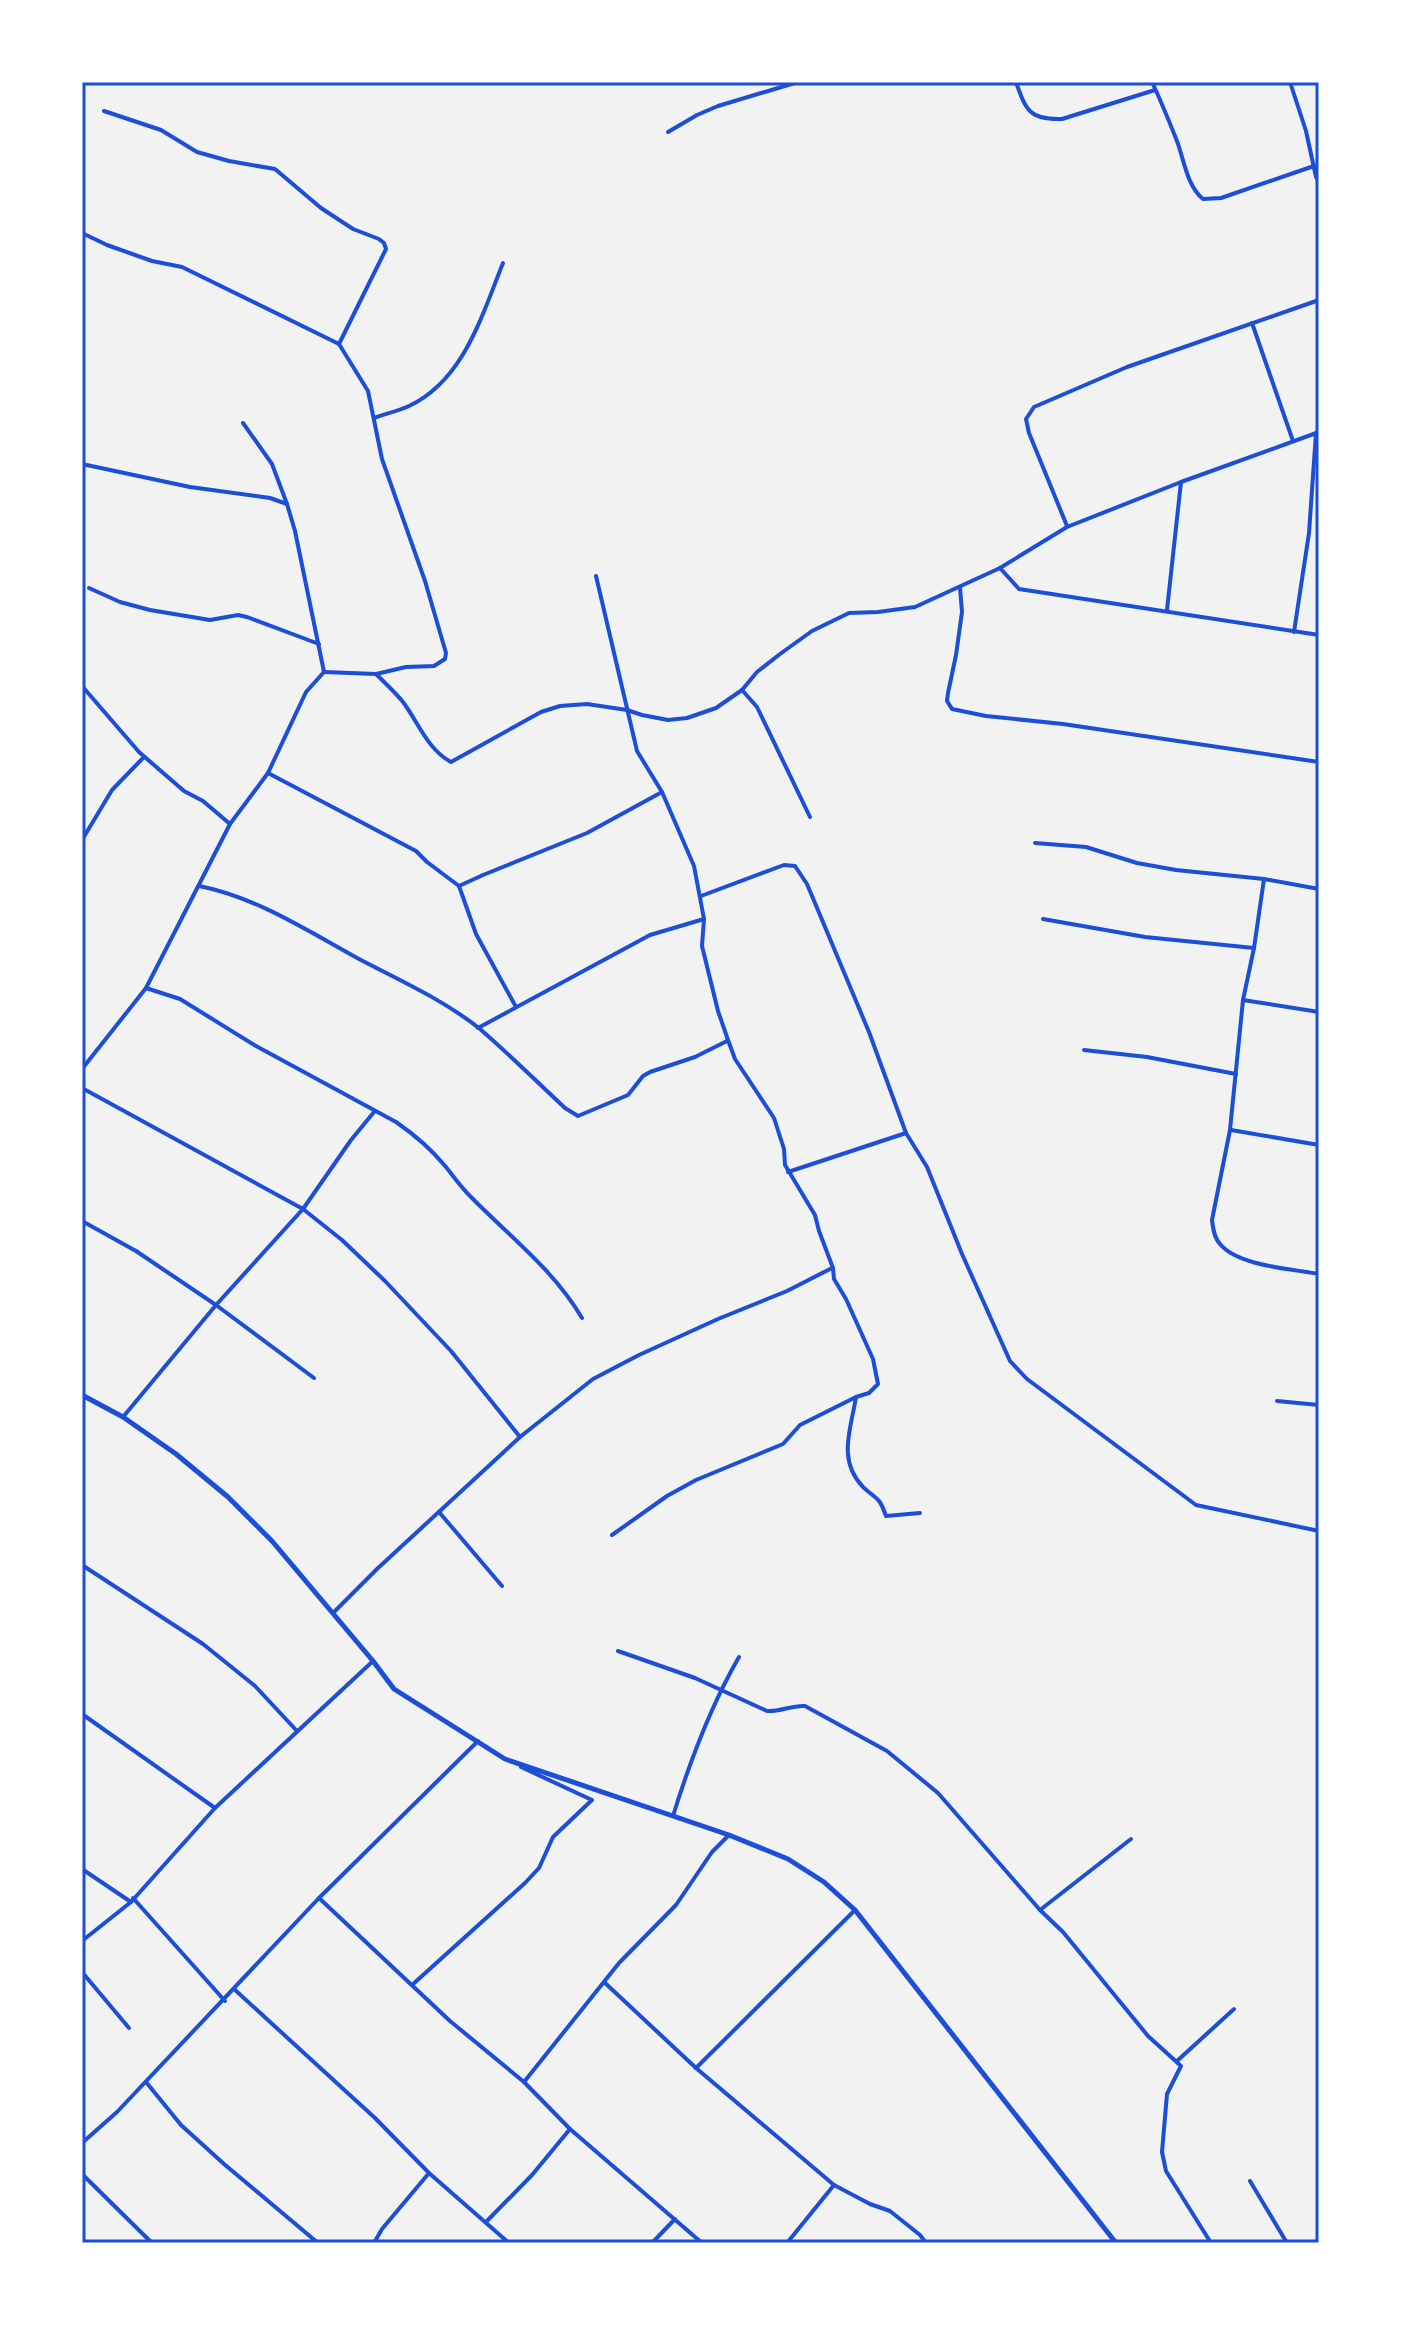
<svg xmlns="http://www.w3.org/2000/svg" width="1401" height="2325" font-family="'Golos Text',sans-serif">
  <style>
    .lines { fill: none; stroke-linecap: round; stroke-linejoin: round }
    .minor { stroke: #1d4ed8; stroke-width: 4 }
    .tertiary { stroke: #1d4ed8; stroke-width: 5 }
    .neatline { fill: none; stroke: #1d4ed8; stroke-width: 3 }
  </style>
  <rect width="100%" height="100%" fill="#f2f2f2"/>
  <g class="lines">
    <g class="minor">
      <path d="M1016,82C1026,111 1030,120 1062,119L1155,90"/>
      <path d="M1152,82C1161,101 1169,121 1177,141C1184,160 1187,186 1203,199L1221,198L1314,166"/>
      <path d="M1290,82L1306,131L1316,177L1319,182"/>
      <path d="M104,111L161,130L197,152L229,161L275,169L321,208L353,229L379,239L384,243L386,249L339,344"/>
      <path d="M668,132L697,115L718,106L798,82"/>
      <path d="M82,233L107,245L152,261L182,267L339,344L368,391L382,459L425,581L446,653L445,659L434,666L406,667L376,674L324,672"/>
      <path d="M1252,323L1293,441"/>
      <path d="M374,418C385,414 398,411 409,406C464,380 482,315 503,263"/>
      <path d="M243,423L272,464L287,504L295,531L324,672"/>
      <path d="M82,464L190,487L270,498L287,504"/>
      <path d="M1067,526L1029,433L1026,419L1034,407L1127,367L1319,300"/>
      <path d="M1000,568L1019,589L1319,635"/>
      <path d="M596,576L637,751L662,792L694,866L704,919L702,946L718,1011L728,1040L735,1059L774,1118L784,1149L785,1165L815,1215L819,1231L833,1268L834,1279L846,1299L873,1359L878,1384L869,1393L856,1397L800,1425L783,1444L696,1480L667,1496L612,1535"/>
      <path d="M89,588L120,602L150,610L210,620L238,615L247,617L319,644"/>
      <path d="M960,588L962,612L956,655L948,693L947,701L952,709L986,716L1063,724L1319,762"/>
      <path d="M1167,610L1181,482"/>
      <path d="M1294,632L1309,533L1316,433"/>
      <path d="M376,674C385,683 395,692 403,702C418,722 428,750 451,762L541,712L560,706L587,704L627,710L642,715L668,720L687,718L716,708L742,690L757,672L780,654L812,631L849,613L878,612L915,607L1000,568L1067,527L1181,482L1319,432"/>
      <path d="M82,686L139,752L184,791L203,801L230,824"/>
      <path d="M742,690L757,707L810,817"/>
      <path d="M268,773L416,851L427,862L459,886L483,875L587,833L662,792"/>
      <path d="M82,840L112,790L144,757"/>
      <path d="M1035,843L1086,847L1137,863L1176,870L1264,879L1319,889"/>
      <path d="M1264,879L1254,948L1243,1000L1230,1130L1212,1220C1213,1228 1214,1238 1220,1244C1238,1266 1292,1269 1319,1274"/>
      <path d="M199,886C256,897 308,931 359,959C399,980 444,1000 480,1029C509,1054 537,1082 565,1108L578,1116L628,1095L643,1076L650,1072L695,1057L727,1041"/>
      <path d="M459,886L476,934L516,1007"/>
      <path d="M701,896L784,865L795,866L807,884L869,1032L906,1133L927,1167L962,1254L1010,1361L1027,1379L1196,1505L1319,1531"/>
      <path d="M1043,919L1145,937L1254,948"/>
      <path d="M146,988L180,999L256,1046L396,1122C415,1135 432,1150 446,1167C454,1177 461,1187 470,1196C509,1236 553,1269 582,1318"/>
      <path d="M1243,1000L1319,1012"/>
      <path d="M478,1028L650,935L704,919"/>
      <path d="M1084,1050L1147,1057L1236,1074"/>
      <path d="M82,1069L146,988L230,824L268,773L306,692L324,672"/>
      <path d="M82,1088L303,1209L342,1240L385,1281L451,1351L520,1437"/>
      <path d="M1231,1130L1319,1145"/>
      <path d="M788,1172L906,1133"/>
      <path d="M82,1221L136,1251L216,1305L314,1378"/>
      <path d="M856,1397C851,1429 837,1460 863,1487C877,1500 879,1496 886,1516L920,1513"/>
      <path d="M1277,1401L1319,1405"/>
      <path d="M123,1417L216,1305L303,1209L351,1140L374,1112"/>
      <path d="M439,1512L502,1586"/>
      <path d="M82,1565L203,1644L255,1686L297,1731"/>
      <path d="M333,1613L377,1569L520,1437L593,1379L639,1355L718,1319L787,1291L832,1268"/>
      <path d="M618,1651L695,1678L767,1711C780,1712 792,1705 805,1706L887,1751L938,1793L1040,1910L1063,1932L1148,2036L1181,2066L1167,2094L1162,2152L1166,2171L1211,2243"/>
      <path d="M82,1714L215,1808"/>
      <path d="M673,1816C690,1761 710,1707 739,1657"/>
      <path d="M82,1869L131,1902"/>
      <path d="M133,1898L225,2001"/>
      <path d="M319,1898L450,2021L524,2082L570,2129L702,2243"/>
      <path d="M1040,1910L1131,1839"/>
      <path d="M82,1941L131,1902L215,1808L373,1661"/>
      <path d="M82,1972L129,2028"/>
      <path d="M604,1982L696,2068L834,2185L870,2204L890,2211L920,2235L926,2243"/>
      <path d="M412,1985L525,1883L539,1868L553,1837L592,1800L521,1767"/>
      <path d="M234,1989L375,2118L429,2173L509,2243"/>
      <path d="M1177,2061L1234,2009"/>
      <path d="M696,2068L855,1910"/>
      <path d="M146,2082L181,2125L224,2164L318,2243"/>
      <path d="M524,2082L619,1963L676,1905L712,1852L729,1835"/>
      <path d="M82,2143L117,2112L319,1898L478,1741"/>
      <path d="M82,2174L152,2243"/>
      <path d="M1250,2181L1287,2243"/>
      <path d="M486,2222L532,2175L570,2129"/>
      <path d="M374,2243L382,2229L429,2173"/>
      <path d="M652,2243L675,2219"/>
      <path d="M787,2243L834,2185"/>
    </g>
    <path class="tertiary" d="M82,1395L123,1417L176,1454L228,1497L272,1541L373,1661L394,1689L505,1759L729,1835L788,1859L824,1882L855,1910L1116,2243"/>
  </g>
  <rect width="1401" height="2325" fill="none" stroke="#ffffff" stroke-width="168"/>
  <rect x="84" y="84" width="1233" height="2157" class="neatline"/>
</svg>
